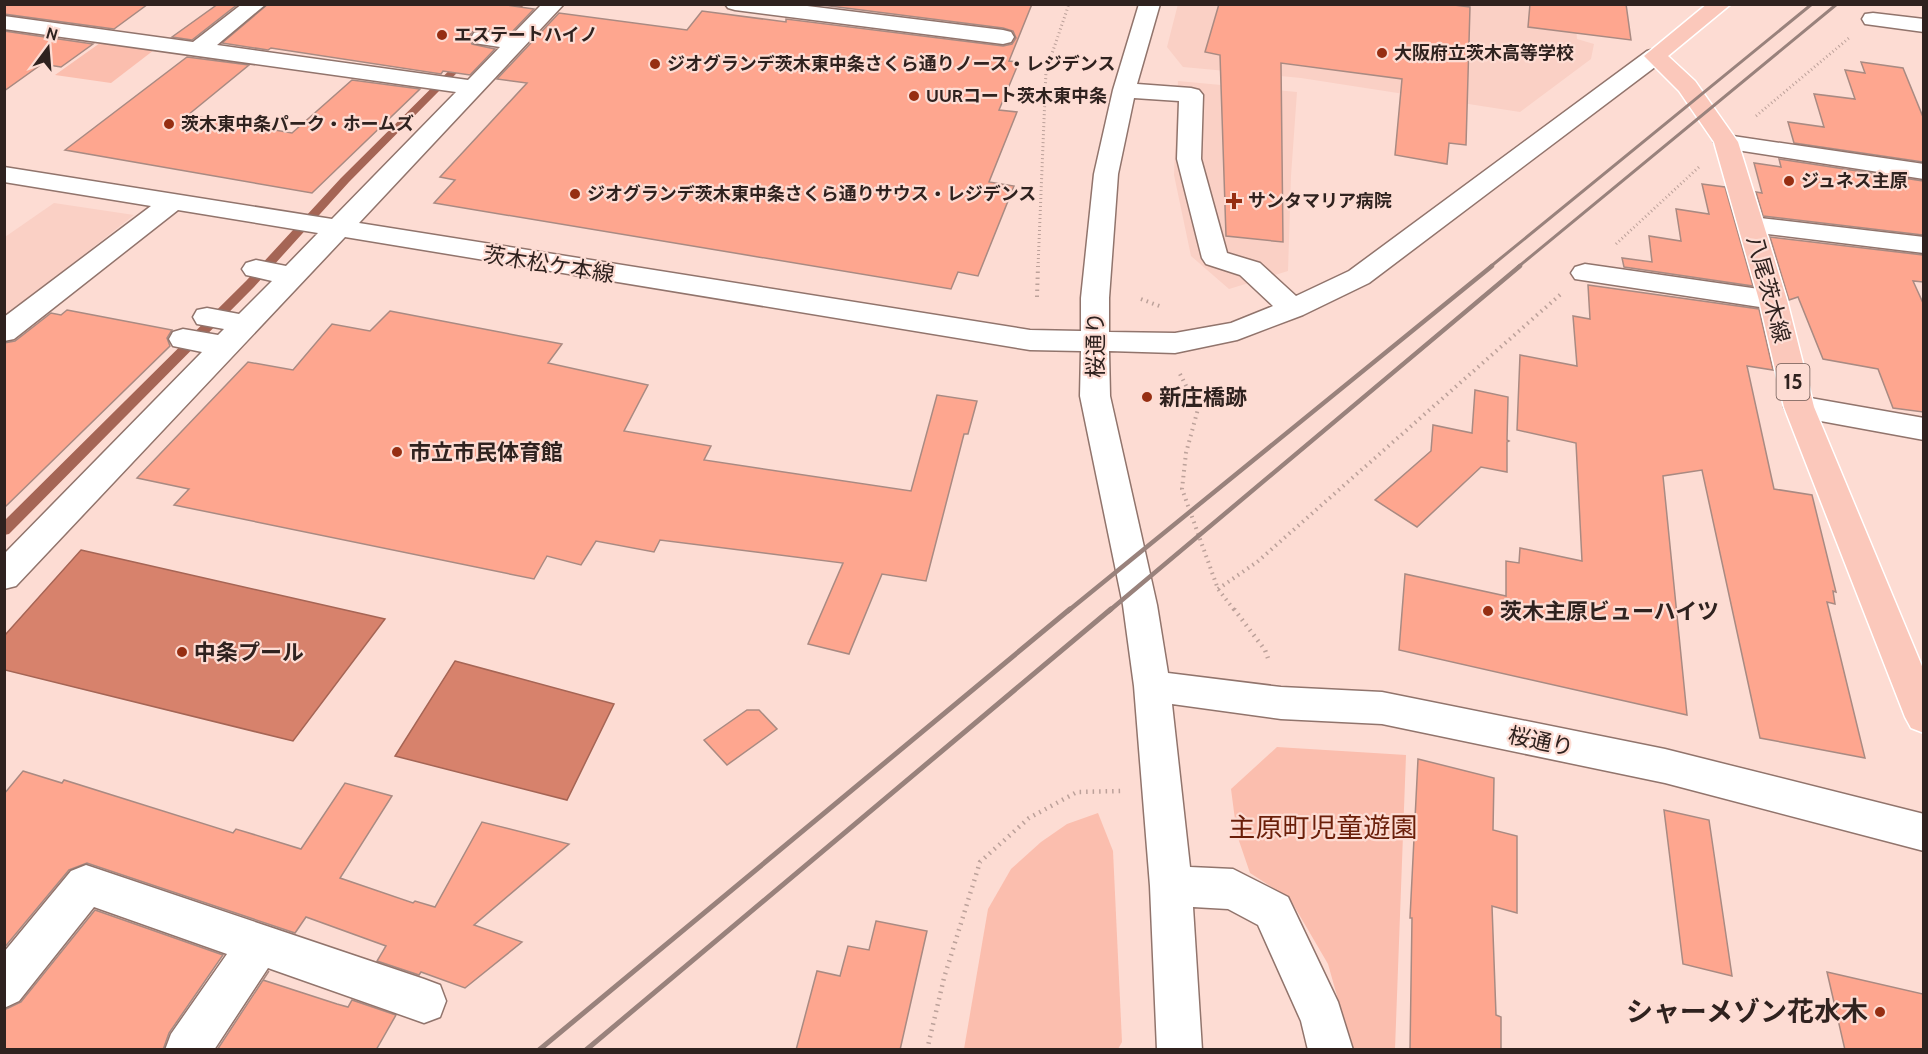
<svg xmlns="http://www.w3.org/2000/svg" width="1928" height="1054" font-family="Cabin,'Noto Sans JP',sans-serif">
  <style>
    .built { fill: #fad0c5 }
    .green { fill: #fbbeae }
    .water { fill: #d7826c; stroke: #a56555; stroke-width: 1.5 }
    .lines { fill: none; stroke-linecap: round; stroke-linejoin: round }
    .stream { fill: #a56555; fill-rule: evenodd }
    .building { fill: #fea68f; stroke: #a98a82; stroke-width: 1.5 }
    .minor-casing { stroke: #91746c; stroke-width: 3 }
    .major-casing { stroke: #fff; stroke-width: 3 }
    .path-far2 { stroke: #bca19a; stroke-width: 3; stroke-dasharray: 1 3; stroke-linecap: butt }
    .path-far1 { stroke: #bca19a; stroke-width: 4; stroke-dasharray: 1.5 4.5; stroke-linecap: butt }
    .path { stroke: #bca19a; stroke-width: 4.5; stroke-dasharray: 1.5 5; stroke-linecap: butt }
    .minor { fill: #fff; fill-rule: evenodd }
    .major { fill: #fbc8bb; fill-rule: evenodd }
    .rail-far2 { stroke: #99827c; stroke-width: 3 }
    .rail-far1 { stroke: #99827c; stroke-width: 4.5 }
    .rail { stroke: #99827c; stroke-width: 5 }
    .poi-dot { fill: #962e12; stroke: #fddcd3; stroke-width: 2 }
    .labels { text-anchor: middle; stroke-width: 4.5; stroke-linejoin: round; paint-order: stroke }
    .far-poi-label { font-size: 18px; font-weight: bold; fill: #2f221f; stroke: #fddcd3; text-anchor: start }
    .shield { fill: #fddcd3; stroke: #6d5a55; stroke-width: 1.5 }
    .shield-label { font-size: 21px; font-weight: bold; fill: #2f221f }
    .street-label { font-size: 22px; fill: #2f221f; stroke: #fddcd3 }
    .poi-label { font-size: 22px; font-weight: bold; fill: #2f221f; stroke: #fddcd3; text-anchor: start }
    .near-park-label { font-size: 27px; fill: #6a1e09; stroke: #fddcd3 }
    .near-poi-label { font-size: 27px; font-weight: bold; fill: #2f221f; stroke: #fddcd3; text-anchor: end }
  </style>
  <rect width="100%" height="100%" fill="#fddcd3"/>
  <g class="built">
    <path d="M1178,4L1574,5L1577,39L1594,44L1591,59L1520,112L1301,78L1183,67L1167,47Z"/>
    <path d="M1178,81L1297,92L1291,176L1288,271L1229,289L1191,256L1174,175Z"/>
    <path d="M54,203L134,215L5,317V237Z"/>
  </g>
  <g class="green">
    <path d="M100,43L154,50L111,83L55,75Z"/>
    <path d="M1277,747L1406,755L1395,1049H1352L1328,964L1290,899L1250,873L1237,835L1231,789Z"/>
    <path d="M1098,813L1113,851L1122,1042L1118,1049H964L988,909L1011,869L1041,842L1067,824Z"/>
  </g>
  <g class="water">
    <path d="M81,550L385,619L293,741L5,670V635Z"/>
    <path d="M455,661L614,704L567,800L395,756Z"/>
  </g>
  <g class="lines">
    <path class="stream" d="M516,4H525L349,182L254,287L9,534L4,535V521L246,281L341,178Z"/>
  </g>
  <g class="building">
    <path d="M4,4H148L114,29L4,14Z"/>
    <path d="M218,4H238L192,40L172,37Z"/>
    <path d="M268,4H500L534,9L510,34L482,29L472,32L469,37L472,44L495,49L470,75L443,71L441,74L271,48L268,50L222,43Z"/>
    <path d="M814,4H1032L1009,61L1019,62L999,110L1017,112L989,182L1014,186L978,276L958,272L951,289L434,203L455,180L440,177L527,83L497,79L559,13L687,30L702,11L786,22V19L1003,46L1012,44L1016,38L1013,31L1003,28Z"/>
    <path d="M1219,4H1446L1470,7L1466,145L1449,143L1447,164L1395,155L1402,79L1281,63L1283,242L1226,236L1220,55L1205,52Z"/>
    <path d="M1530,4H1626L1631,40L1528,27Z"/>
    <path d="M4,31L93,44L61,67L42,64L4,91Z"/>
    <path d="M187,57L249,65L188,115L292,133L352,80L420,89L312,193L65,150Z"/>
    <path d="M1861,62L1903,68L1923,117V162L1794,143L1788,122L1824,127L1814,94L1855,99L1845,70L1865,73Z"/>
    <path d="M1779,159L1923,181V235L1763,216L1756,192L1762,193L1754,163L1781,167Z"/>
    <path d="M1702,184L1725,187L1753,286L1624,267L1622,258L1652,262L1649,236L1681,241L1676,209L1709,214Z"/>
    <path d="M1770,237L1923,255V282L1913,281L1923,303V412L1893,408L1878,369L1823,359L1798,297L1789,300Z"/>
    <path d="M1588,285L1759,309L1773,370L1747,366L1774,489L1812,495L1836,592L1833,591L1835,604L1827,602L1865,758L1760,738L1702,470L1663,476L1687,715L1399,650L1405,574L1506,596V561L1519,563L1520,548L1582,561L1576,443L1517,430L1520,355L1577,366L1573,316L1590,319Z"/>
    <path d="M67,310L172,330L167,338L170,346L4,508V343L15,341L51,313L61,315Z"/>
    <path d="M390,311L562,344L548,363L648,385L624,431L711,446L704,460L911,491L937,395L977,401L968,434H964L926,581L882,574L849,654L808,644L843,563L660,540L654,552L596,541L581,565L547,556L534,579L174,505L189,489L137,478L248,362L293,370L332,324L370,331Z"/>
    <path d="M1475,390L1508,397L1507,440L1509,441L1507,442V472L1481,467L1417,527L1375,500L1431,451L1433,425L1472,433Z"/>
    <path d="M747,710H759L777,729L727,765L704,740Z"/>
    <path d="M1418,759L1494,778L1493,830L1517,836V913L1492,906L1496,1015L1501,1017V1050H1410L1412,918H1410Z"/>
    <path d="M23,771L62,783L64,780L233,833L236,829L301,849L345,783L392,796L340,878L413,903L415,901L435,907L482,822L569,844L474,925L522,942L465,988L421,972L419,975L377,961L386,946L306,917L295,933L87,863L69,870L4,948V794Z"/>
    <path d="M1664,810L1709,820L1732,976L1683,964Z"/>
    <path d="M95,910L223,955L169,1033L163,1050H4V1010L21,1002Z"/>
    <path d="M876,921L927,931L900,1050H796L817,971L840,976L848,946L869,950Z"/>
    <path d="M269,971L263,980L337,1004L348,1007L352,1000L396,1015L376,1050H217Z"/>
    <path d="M1827,972L1923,994V1050H1845Z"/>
  </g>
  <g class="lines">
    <g class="minor-casing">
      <g id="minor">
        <path d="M242,4H266L217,45L468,80L500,47L474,43L471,38L474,33L482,31L511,36L542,4H564L359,223L1030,330L1081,331V298L1094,174L1113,90L1139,4H1160L1137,84L1191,88L1199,90L1203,95L1201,159L1227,253L1260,263L1296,296L1349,271L1647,51L1655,49L1663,51L1666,56L1663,61L1369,283L1303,315L1237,340L1175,353L1109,351L1110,396L1157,605L1168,673L1281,687L1382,692L1665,749L1924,814V851L1665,783L1382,724L1281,719L1172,704L1190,867L1233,869L1288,897L1338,1002L1353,1050H1308L1301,1021L1258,925L1228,909L1193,907L1202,1050H1157L1150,886L1134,686L1123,605L1080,396L1081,351L1030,350L345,237L16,586L4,589V554L202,352L173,346L169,339L173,332L183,329L218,335L224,329L197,324L193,317L197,310L207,308L239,314L272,281L246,275L242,269L246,263L256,260L286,266L318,233L178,210L14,339L4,341V317L151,206L4,182V167L332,219L456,92L4,29V16L193,42ZM1134,98L1179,101L1177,159L1202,258L1206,264L1240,275L1273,306L1231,323L1175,333L1109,332V298L1118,174Z"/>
        <path d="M725,4H791L1003,30L1011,32L1014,37L1011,42L1003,44L735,10L728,8Z"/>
        <path d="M1873,13L1924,19V32L1865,24L1862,19L1865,14Z"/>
        <path d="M1726,135L1924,164V179L1717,147L1714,142L1717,137Z"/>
        <path d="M1751,217L1924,237V253L1742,231L1738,225L1742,219Z"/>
        <path d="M1585,264L1773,291L1783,294L1787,300L1783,306L1773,309L1575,279L1571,273L1575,267Z"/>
        <path d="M1799,396L1924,418V440L1788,415L1784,407L1788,399Z"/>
        <path d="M86,865L424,979L440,985L446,1001L440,1017L424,1023L268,968L214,1050H165L171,1034L227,954L94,907L19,1001L4,1008V952L71,871Z"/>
      </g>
    </g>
    <g class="major-casing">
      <path id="major" d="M1707,4H1731L1668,56L1695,81L1738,142L1787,300L1814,407L1924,671V733L1911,728L1905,717L1784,407L1759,300L1714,142L1679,91L1644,56Z"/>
    </g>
    <g class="path-far2">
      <path d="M1756,116L1849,38"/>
      <path d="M1616,244L1699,167"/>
      <path d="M1038,267L1046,71L1069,4"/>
    </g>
    <g class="path-far1">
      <path d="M1037,297L1038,266"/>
      <path d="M1141,299L1162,307"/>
      <path d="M1180,374L1198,409L1186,453L1182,489L1218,589L1235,611"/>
      <path d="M1218,589L1257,562L1562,293"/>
    </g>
    <g class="path">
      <path d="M1234,609L1265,650L1269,661"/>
      <path d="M927,1050L944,978L980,862L1029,818L1077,792L1121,791"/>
    </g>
    <use href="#minor" class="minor"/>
    <use href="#major" class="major"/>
    <g class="rail-far2">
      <path d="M1490,267L1812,4"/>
      <path d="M1518,267L1837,4"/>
    </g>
    <g class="rail-far1">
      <path d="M1068,611L1492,266"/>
      <path d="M1109,611L1520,266"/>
    </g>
    <g class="rail">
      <path d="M539,1050L1070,609"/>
      <path d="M586,1050L1111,609"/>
    </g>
  </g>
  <g class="poi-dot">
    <circle cx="442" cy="35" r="6"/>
    <circle cx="1382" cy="53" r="6"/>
    <circle cx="655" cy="64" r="6"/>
    <circle cx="914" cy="96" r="6"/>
    <circle cx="169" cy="124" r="6"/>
    <circle cx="1789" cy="181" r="6"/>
    <circle cx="575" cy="194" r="6"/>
    <path d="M1231 192h6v6h6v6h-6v6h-6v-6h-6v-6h6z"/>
    <circle cx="1147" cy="397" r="6"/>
    <circle cx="397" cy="452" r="6"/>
    <circle cx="1488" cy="611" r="6"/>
    <circle cx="182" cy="652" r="6"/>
    <circle cx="1880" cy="1012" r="6"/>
  </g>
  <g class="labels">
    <g class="far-poi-label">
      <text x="454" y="41">エステートハイノ</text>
      <text x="1394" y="59">大阪府立茨木高等学校</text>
      <text x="667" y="70">ジオグランデ茨木東中条さくら通りノース・レジデンス</text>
      <text x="926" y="102">UURコート茨木東中条</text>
      <text x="181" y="130">茨木東中条パーク・ホームズ</text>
      <text x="1801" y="187">ジュネス主原</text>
      <text x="587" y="200">ジオグランデ茨木東中条さくら通りサウス・レジデンス</text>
      <text x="1248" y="207">サンタマリア病院</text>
    </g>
    <rect class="shield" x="1776.5" y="364" width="33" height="36" rx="4.5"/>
    <g class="shield-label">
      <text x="1793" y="389">15</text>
    </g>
    <g class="street-label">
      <text transform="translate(549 264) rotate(9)" y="8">茨木松ケ本線</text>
      <text transform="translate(1769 289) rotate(75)" y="8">八尾茨木線</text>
      <text transform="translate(1095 345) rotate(-90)" y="8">桜通り</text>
      <text transform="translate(1541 741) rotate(12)" y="8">桜通り</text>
    </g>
    <g class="poi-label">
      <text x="1159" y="405">新庄橋跡</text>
      <text x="409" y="460">市立市民体育館</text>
      <text x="1500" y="619">茨木主原ビューハイツ</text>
      <text x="194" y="660">中条プール</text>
    </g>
    <g class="near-park-label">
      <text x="1323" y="837">主原町児童遊園</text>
    </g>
    <g class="near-poi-label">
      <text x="1868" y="1021">シャーメゾン花水木</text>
    </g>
  </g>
  <rect width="1928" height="1054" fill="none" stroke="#2f221f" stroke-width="12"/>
  <g transform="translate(48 48) rotate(16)" stroke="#fddcd3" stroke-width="4.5" paint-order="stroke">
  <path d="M0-4.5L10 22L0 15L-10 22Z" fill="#2f221f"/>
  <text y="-9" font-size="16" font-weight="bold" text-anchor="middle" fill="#2f221f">N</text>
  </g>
</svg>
